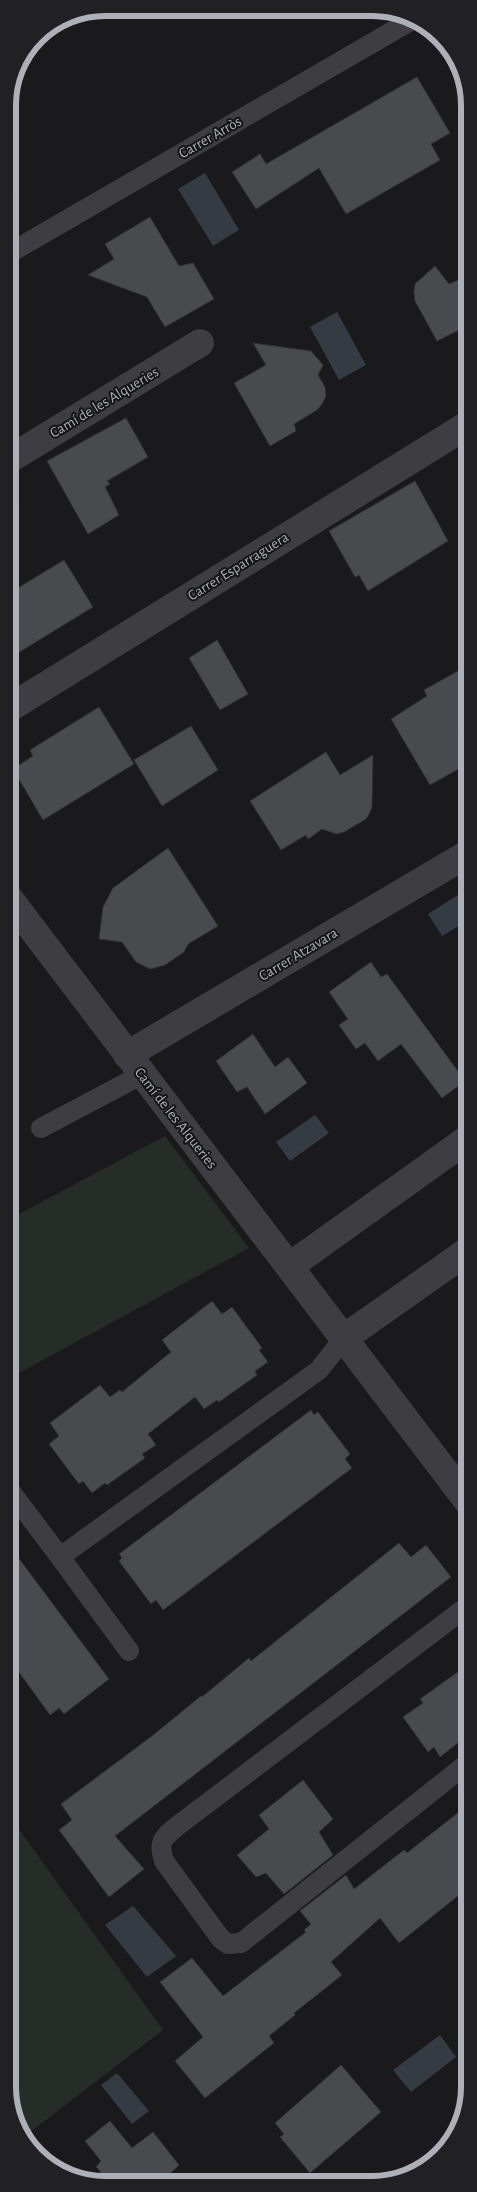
<svg xmlns="http://www.w3.org/2000/svg" width="477" height="2192" font-family="'Alegreya Sans',sans-serif">
  <style>
    .green { fill: #262d28 }
    .water { fill: #353b43 }
    .building { fill: #494a4d; stroke: #343437 }
    .lines { fill: none; stroke-linecap: round; stroke-linejoin: round }
    .lane { stroke: #3d3d42; stroke-width: 20 }
    .street { stroke: #3d3d42; stroke-width: 28 }
    .labels { text-anchor: middle; stroke-width: 4; stroke-linejoin: round; paint-order: stroke }
    .street-label { font-size: 15px; fill: #aeb0b9; stroke: #151517 }
    .rim { fill: none; stroke: #aeb0b9; stroke-width: 6 }
  </style>
  <rect width="100%" height="100%" fill="#1a1a1c"/>
  <g class="green">
    <path d="M165,1136L249,1248L8,1379V1220Z"/>
    <path d="M8,1814L163,2030L25,2136L8,2099Z"/>
  </g>
  <g class="water">
    <path d="M205,173L239,230L213,246L178,189Z"/>
    <path d="M337,312L366,365L339,380L310,327Z"/>
    <path d="M469,888V920L442,936L428,914Z"/>
    <path d="M315,1115L329,1133L290,1161L276,1142Z"/>
    <path d="M133,1906L176,1956L147,1977L105,1925Z"/>
    <path d="M440,2035L456,2057L411,2092L393,2070Z"/>
    <path d="M117,2073L149,2111L132,2124L101,2085Z"/>
  </g>
  <g class="building">
    <path d="M417,77L450,133L431,144L440,160L346,214L319,168L256,209L232,172L260,154L266,164Z"/>
    <path d="M150,217L179,266L193,263L214,299L165,327L147,297L88,275L114,259L105,244Z"/>
    <path d="M435,266L449,284L469,276V325L437,341L415,301L414,292L415,284Z"/>
    <path d="M253,343L311,351L323,365L318,375L325,387L326,396L322,404L317,410L294,424L296,431L270,446L234,383L266,365Z"/>
    <path d="M126,418L148,457L107,481L110,484L105,487L119,515L88,534L47,461Z"/>
    <path d="M415,481L448,541L368,591L359,575L355,577L329,531Z"/>
    <path d="M64,560L93,607L8,659V594Z"/>
    <path d="M217,640L248,694L220,710L189,658Z"/>
    <path d="M458,671L469,689V728L458,735L469,754V763L430,785L391,719L427,696L424,690Z"/>
    <path d="M99,707L134,764L43,820L13,769L33,756L30,750Z"/>
    <path d="M191,726L218,770L162,806L134,760Z"/>
    <path d="M326,752L340,775L373,755L372,807L370,812L366,819L344,832L337,834L322,829L308,839L306,835L281,850L250,801Z"/>
    <path d="M168,848L218,926L188,944L184,952L165,965L150,969L136,962L122,942L99,939L103,907L113,888Z"/>
    <path d="M371,962L381,977L387,974L465,1081L442,1098L401,1044L378,1061L365,1043L356,1049L339,1025L348,1019L329,992Z"/>
    <path d="M253,1034L275,1067L288,1057L307,1083L265,1114L247,1087L237,1092L216,1061Z"/>
    <path d="M212,1301L222,1314L232,1307L262,1348L259,1350L268,1362L255,1371L257,1375L219,1402L217,1400L204,1409L195,1397L148,1434L156,1445L142,1454L145,1458L107,1485L105,1483L92,1493L83,1481L79,1484L49,1444L59,1436L50,1423L100,1385L110,1397L120,1390L122,1392L171,1352L162,1340Z"/>
    <path d="M311,1410L314,1415L318,1412L350,1454L345,1459L352,1468L163,1610L156,1600L151,1604L119,1561L122,1558L119,1554Z"/>
    <path d="M399,1543L411,1557L426,1545L451,1577L115,1836L144,1869L109,1897L59,1830L72,1820L61,1804L152,1736L201,1696L202,1697L249,1658L251,1661Z"/>
    <path d="M8,1544L109,1679L64,1714L59,1708L50,1715L8,1657Z"/>
    <path d="M469,1664V1734L440,1757L434,1747L428,1752L403,1717L423,1703L420,1699Z"/>
    <path d="M303,1780L333,1819L319,1832L333,1855L284,1894L266,1873L256,1877L237,1855L269,1829L259,1815Z"/>
    <path d="M469,1804V1887L399,1943L380,1918L331,1962L342,1975L294,2013L295,2015L269,2036L274,2043L205,2098L175,2061L203,2037L160,1982L192,1958L223,1996L306,1932L304,1930L311,1924L300,1911L346,1875L354,1889L404,1850L407,1853Z"/>
    <path d="M341,2065L381,2112L310,2173L280,2137L284,2134L275,2123Z"/>
    <path d="M110,2121L132,2148L153,2132L179,2165L160,2183H87L101,2172L96,2167L101,2161L85,2141Z"/>
  </g>
  <g class="lines">
    <g class="lane">
      <path d="M8,254L412,20"/>
      <path d="M41,1128L143,1074"/>
      <path d="M8,1488L60,1557"/>
      <path d="M469,1605L176,1827C162,1839 158,1842 164,1861L221,1939L228,1944L241,1943L469,1762"/>
      <path d="M129,1651L60,1557L319,1370L344,1338"/>
    </g>
    <g class="street">
      <path d="M8,460L200,343"/>
      <path d="M8,709L469,424"/>
      <path d="M8,897L469,1503"/>
      <path d="M127,1055L469,853"/>
      <path d="M290,1266L469,1138"/>
      <path d="M344,1338L469,1250"/>
    </g>
  </g>
  <g class="labels">
    <g class="street-label">
      <text transform="translate(210 137) rotate(-30)" y="5">Carrer Arròs</text>
      <text transform="translate(104 402) rotate(-31)" y="5">Camí de les Alqueries</text>
      <text transform="translate(238 566) rotate(-32)" y="5">Carrer Esparraguera</text>
      <text transform="translate(298 954) rotate(-31)" y="5">Carrer Atzavara</text>
      <text transform="translate(176 1118) rotate(52)" y="5">Camí de les Alqueries</text>
    </g>
  </g>
  <path d="M0 0H477V2192H0ZM105 16H372A89 89 0 0 1 461 105V2087A89 89 0 0 1 372 2176H105A89 89 0 0 1 16 2087V105A89 89 0 0 1 105 16Z" fill="#212124" fill-rule="evenodd"/>
  <path class="rim" d="M105 16H372A89 89 0 0 1 461 105V2087A89 89 0 0 1 372 2176H105A89 89 0 0 1 16 2087V105A89 89 0 0 1 105 16Z"/>
</svg>
